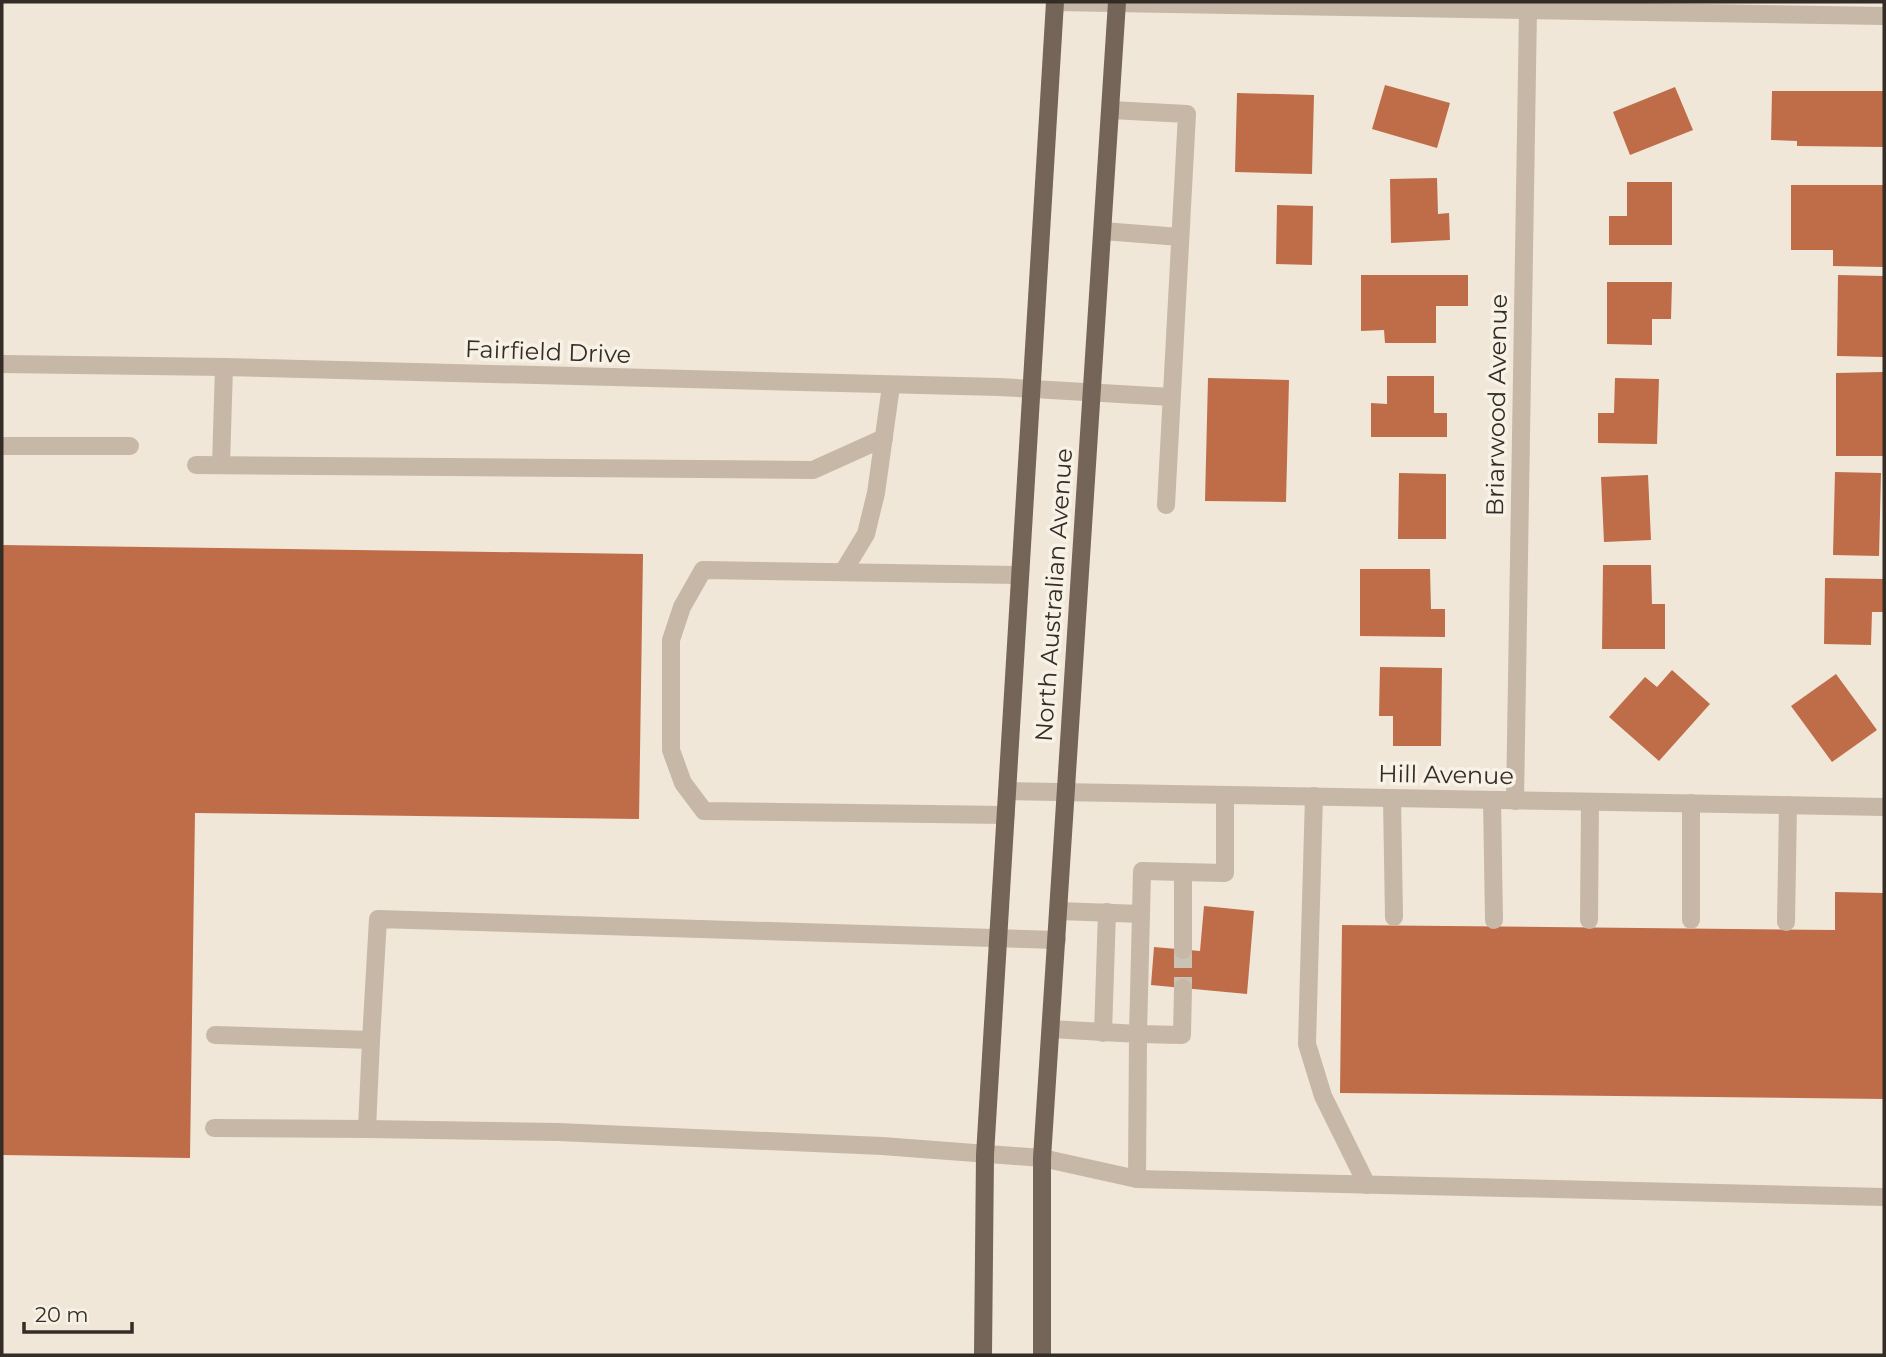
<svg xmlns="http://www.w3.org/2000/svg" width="1886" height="1357" font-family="Montserrat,sans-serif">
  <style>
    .building { fill: #bf6d48 }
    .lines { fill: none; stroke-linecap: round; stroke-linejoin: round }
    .minor-tunnel { stroke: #cac2b5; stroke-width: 18; stroke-dasharray: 18 9; stroke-linecap: butt }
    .minor { stroke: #c7b7a6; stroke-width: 18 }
    .major { stroke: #756458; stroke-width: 18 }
    .labels { text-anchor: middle; stroke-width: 7; stroke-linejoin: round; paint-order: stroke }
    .street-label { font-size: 24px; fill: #332c27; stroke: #f8f1e5 }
  </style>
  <rect width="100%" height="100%" fill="#f0e7d9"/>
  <g class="building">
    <path d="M1385,85L1450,103L1437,148L1372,129Z"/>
    <path d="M1675,87L1693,130L1630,155L1613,112Z"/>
    <path d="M1772,91H1884V147L1797,146V141L1771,140Z"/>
    <path d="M1237,93L1314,95L1312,174L1235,172Z"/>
    <path d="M1437,178L1438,214L1449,213L1450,240L1391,243L1390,179Z"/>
    <path d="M1627,182H1672V245H1609V216H1627Z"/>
    <path d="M1791,185H1884V267L1833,266V250H1791Z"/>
    <path d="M1277,205L1313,206L1312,265L1276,264Z"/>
    <path d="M1361,275H1468V306H1436V343H1385L1384,330L1361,331Z"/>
    <path d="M1838,275L1884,276V357L1837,356Z"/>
    <path d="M1607,282H1672L1671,319H1652V345L1607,344Z"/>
    <path d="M1883,372L1884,456H1836V373Z"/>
    <path d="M1387,376H1434V413H1447V437H1371V403L1387,404Z"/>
    <path d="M1208,378L1289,380L1286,502L1205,501Z"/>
    <path d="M1615,378L1659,379L1657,444L1598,443V413H1614Z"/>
    <path d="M1835,472L1881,473L1879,556L1833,555Z"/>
    <path d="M1399,473L1446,474V539H1398Z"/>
    <path d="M1648,475L1651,540L1604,542L1601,477Z"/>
    <path d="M2,545L643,554L639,819L195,813L190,1158L2,1155Z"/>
    <path d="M1603,565H1651L1652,604H1665V649H1602Z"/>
    <path d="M1360,569H1430L1431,609H1445V637L1360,636Z"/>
    <path d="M1825,578L1884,579V612H1872L1871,645L1824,644Z"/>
    <path d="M1380,667L1442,668L1441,746H1393V716H1379Z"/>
    <path d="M1672,670L1710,704L1659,761L1609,717L1645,677L1657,687Z"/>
    <path d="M1836,674L1877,730L1832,762L1791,706Z"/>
    <path d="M1835,892L1884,893V1099L1340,1093L1342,925L1835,930Z"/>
    <path d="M1204,906L1254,911L1247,994L1151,985L1154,947L1200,951Z"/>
  </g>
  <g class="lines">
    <path class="minor-tunnel" d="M1183,950V988"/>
    <g class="minor">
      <path d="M1055,2L1884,16"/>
      <path d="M1111,110L1187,114L1166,505"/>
      <path d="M1103,231L1180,237"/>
      <path d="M2,364L224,367L999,387L1171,397"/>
      <path d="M2,446H130"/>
      <path d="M196,465L813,470L884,438"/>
      <path d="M221,465L224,367"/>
      <path d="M843,572L866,534L876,493L891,386"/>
      <path d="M1007,791L1884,807"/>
      <path d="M1314,796L1307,1044L1323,1096L1367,1185"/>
      <path d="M1392,798L1394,917"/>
      <path d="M1492,800L1494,920"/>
      <path d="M1515,801L1528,10"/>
      <path d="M1006,815L704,811L683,783L671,750V640L682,607L703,570L1019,575"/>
      <path d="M1059,911L1141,914L1142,871L1225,873V795"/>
      <path d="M1141,914L1138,1034L1182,1035L1183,988"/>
      <path d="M1589,920L1590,802"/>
      <path d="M1691,920V803"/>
      <path d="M1786,922L1788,805"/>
      <path d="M1183,950V873"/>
      <path d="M1051,1029L1138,1034L1137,1179"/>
      <path d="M1103,1033L1107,912"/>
      <path d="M215,1035L371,1040L378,919L1057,940"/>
      <path d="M214,1128L367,1129L371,1040"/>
      <path d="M367,1129L558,1132L882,1146L1042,1158L1137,1179L1884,1197"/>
    </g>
    <g class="major">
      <path d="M983,1355L985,1155L1055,2"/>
      <path d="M1042,1355V1158L1117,2"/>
    </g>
  </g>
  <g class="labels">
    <g class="street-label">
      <text transform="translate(548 352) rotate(2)" y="8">Fairfield Drive</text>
      <text transform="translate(1497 405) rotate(-89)" y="8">Briarwood Avenue</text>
      <text transform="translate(1054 595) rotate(-86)" y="8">North Australian Avenue</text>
      <text transform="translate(1446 775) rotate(1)" y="8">Hill Avenue</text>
    </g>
  </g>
  <rect width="1886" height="1357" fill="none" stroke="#332c27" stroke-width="7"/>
  <path d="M24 1322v10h108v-10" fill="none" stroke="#332c27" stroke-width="3.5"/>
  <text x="35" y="1322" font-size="21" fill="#332c27" stroke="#f8f1e5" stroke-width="5" paint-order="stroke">20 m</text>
</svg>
